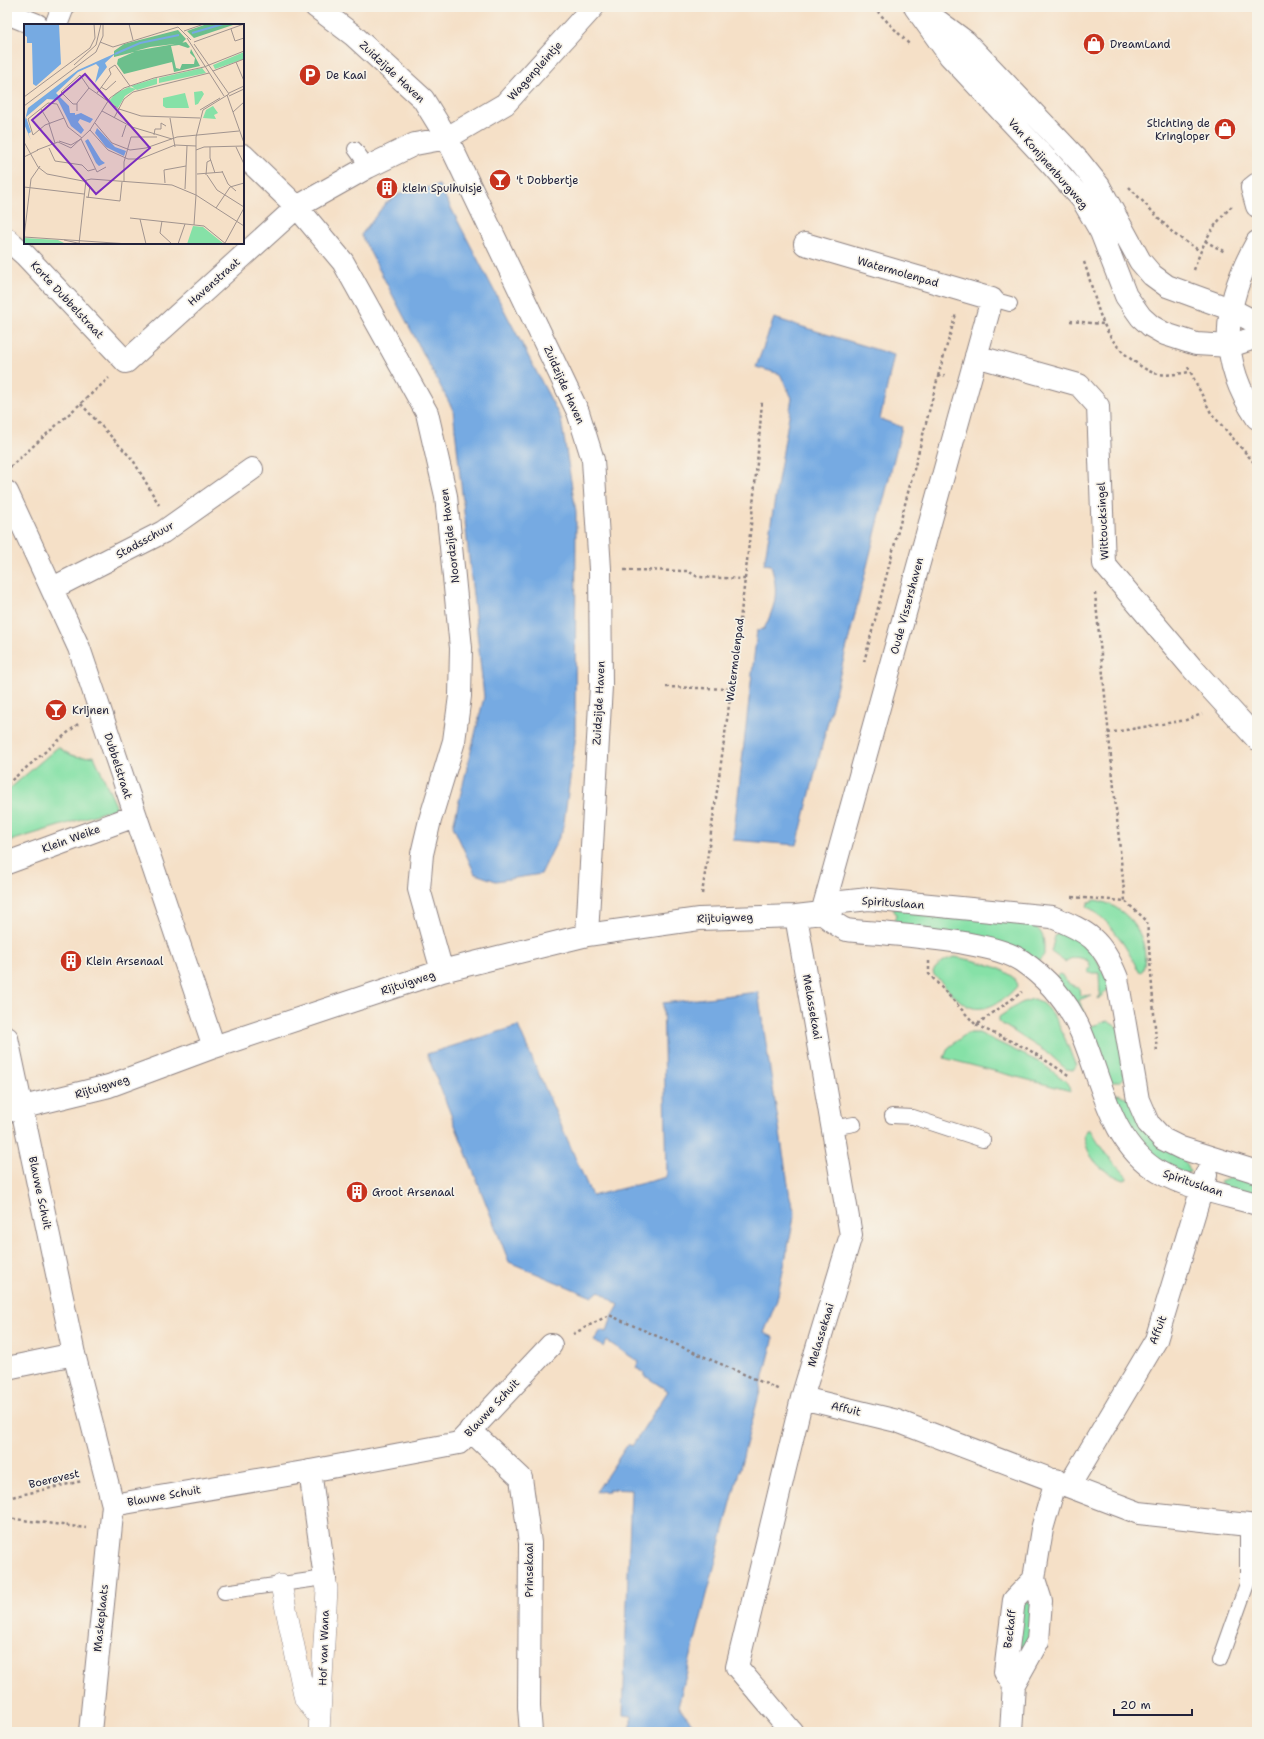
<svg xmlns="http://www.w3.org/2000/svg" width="1264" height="1739" viewBox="0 0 1264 1739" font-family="'Shantell Sans',sans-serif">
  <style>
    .green { fill: #86e1a7; stroke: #548271 }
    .water { fill: #76aae2; stroke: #4c668e }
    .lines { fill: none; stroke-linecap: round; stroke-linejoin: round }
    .service-casing { stroke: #8c8181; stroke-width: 16 }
    .pedestrian-casing { stroke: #8c8181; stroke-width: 22 }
    .minor-casing { stroke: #8c8181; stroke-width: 24 }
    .secondary-casing { stroke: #8c8181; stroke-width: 24 }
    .primary-casing { stroke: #8c8181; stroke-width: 24 }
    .path { stroke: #8c8181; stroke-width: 2.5; stroke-dasharray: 3 3; stroke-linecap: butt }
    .service { stroke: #fff; stroke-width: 14 }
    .pedestrian { stroke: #fff; stroke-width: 21 }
    .minor { stroke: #fff; stroke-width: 22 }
    .secondary { stroke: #fff; stroke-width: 22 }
    .primary { stroke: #fff; stroke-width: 22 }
    .labels { text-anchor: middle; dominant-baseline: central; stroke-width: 3.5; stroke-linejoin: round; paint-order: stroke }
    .poi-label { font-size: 11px; fill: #22223b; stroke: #f7f3e8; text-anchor: start }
    .street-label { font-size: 11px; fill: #22223b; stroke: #f7f3e8 }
    .inset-river { fill: none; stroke: #76aae2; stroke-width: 2 }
    .inset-road { fill: none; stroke: #a1948f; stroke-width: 1 }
    .view { fill: #7b2cbf; fill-opacity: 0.15; stroke: #7b2cbf; stroke-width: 2 }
    .inset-edge { fill: none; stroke: #22223b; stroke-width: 2 }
  </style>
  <rect width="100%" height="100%" fill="#f7f3e8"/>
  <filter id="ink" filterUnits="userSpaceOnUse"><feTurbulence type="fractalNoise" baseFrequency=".025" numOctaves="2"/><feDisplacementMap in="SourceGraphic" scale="8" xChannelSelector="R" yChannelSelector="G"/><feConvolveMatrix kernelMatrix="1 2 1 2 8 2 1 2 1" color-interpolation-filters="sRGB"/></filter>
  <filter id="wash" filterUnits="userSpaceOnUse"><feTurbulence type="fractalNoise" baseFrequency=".012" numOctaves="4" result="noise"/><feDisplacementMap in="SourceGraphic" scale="16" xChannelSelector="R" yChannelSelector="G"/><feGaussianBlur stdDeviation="0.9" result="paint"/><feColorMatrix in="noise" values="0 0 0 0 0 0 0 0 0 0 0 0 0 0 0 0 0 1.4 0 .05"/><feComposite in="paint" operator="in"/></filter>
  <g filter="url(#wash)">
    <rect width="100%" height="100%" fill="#f5e0c7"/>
    <path class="green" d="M 58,747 C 72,757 76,758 94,756 L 117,808 L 7,842 L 7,791 Z
      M 1095,900 C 1127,905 1152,938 1143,970 L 1141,972 L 1138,970 C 1124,943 1113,924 1087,906 L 1089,902 Z
      M 893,908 L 1030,923 C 1045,932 1044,939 1044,955 L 1037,963 L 893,924 L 896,915 Z
      M 1059,932 L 1066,932 L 1090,947 L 1111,987 L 1098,999 L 1100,994 L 1099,973 L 1088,973 L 1088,969 L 1091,969 L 1088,961 C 1078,956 1073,956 1065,962 L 1051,952 L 1055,936 Z
      M 955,957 C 972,960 1012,967 1018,985 C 1008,998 984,1016 966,1005 C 954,998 944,984 934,975 L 933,971 C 940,963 945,959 955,957 Z
      M 1059,974 L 1062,975 C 1065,982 1071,986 1079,987 L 1080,996 L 1092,995 L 1079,1000 L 1089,1027 L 1107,1021 L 1119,1028 L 1125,1077 L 1120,1082 L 1108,1082 L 1054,979 Z
      M 1035,999 C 1058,1010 1066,1044 1076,1066 L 1073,1070 L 1066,1069 L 1049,1054 L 999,1022 L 999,1017 C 1010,1010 1022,1000 1035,999 Z
      M 967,1033 L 979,1033 L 1041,1063 L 1063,1079 L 1070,1086 L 1071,1091 L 944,1058 L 948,1048 Z
      M 1118,1094 L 1130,1099 L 1187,1164 L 1190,1172 L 1185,1174 L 1139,1148 L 1115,1095 Z
      M 1087,1130 L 1090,1130 L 1105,1153 L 1126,1175 L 1127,1179 L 1124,1180 C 1101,1171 1088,1160 1084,1136 Z
      M 1236,1176 L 1257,1179 L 1257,1198 L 1223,1187 L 1220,1182 Z
      M 1022,1601 L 1036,1602 L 1032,1647 L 1008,1668 Z"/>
    <path class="water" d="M 439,185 L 561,419 L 576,512 L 575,742 L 563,829 L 541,874 L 496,881 L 475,874 L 453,826 L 484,697 L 453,410 L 361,235 L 385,204 L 401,193 Z
      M 774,318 L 894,355 L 880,419 L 902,427 L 797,845 L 733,840 L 757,630 L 764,629 C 776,604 779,593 771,565 L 764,564 L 792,398 L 780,374 L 756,367 Z
      M 758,992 L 790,1197 L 795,1213 L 777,1300 L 764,1333 L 773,1337 L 773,1341 L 678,1706 L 700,1732 L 631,1732 L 631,1716 L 623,1715 L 631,1490 L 609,1489 L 609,1491 L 596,1492 L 628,1444 L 632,1446 L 668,1391 L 645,1376 L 645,1373 L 636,1368 L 639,1362 L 607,1341 L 604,1347 L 594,1341 L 601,1330 L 607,1332 L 611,1319 L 619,1305 L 599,1291 L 592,1297 L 509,1262 L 427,1054 L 518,1026 L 592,1196 L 667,1177 L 663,1003 Z"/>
  </g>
  <g filter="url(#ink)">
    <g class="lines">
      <g class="service-casing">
        <path id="service" d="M 355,149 L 368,167
          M 992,299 L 1010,304
          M 892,1116 L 913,1117 L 983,1140
          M 832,1128 L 854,1124
          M 224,1592 L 325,1578
          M 1220,1660 L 1247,1584 L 1247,1524"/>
      </g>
      <g class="pedestrian-casing">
        <path id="pedestrian" d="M 281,1585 L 305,1699 L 319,1717
          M 319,1732 L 327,1589 L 325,1578"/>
      </g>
      <g class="minor-casing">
        <path id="minor" d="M 316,7 L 353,35 L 423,99 L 447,138 L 578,412 L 593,460 L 600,569 L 601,686 L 587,935
          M 7,13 L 37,25
          M 56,25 L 63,7
          M 243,155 L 297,207 L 343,262 L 427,413 L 446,496 L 461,648 L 460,696 L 454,741 L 430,820 L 422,854 L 419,889 L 442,971
          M 1257,184 L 1252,188 L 1257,206
          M 7,239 L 25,255 L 126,362 L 297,207 L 368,167 L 415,144 L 447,138 L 505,104 L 593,7
          M 805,244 L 992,299 L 822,913
          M 976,356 L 1079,385 L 1098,406 L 1104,564 L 1193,669 L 1257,739
          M 7,492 L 79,648 L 214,1047
          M 53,588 L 163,532 L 252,469
          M 7,863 L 135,816
          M 822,913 C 829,918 839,928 847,930 C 858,932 870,932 881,933 C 916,937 994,942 1022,961 C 1048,979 1069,1004 1081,1032 C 1102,1081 1110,1143 1159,1172 C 1187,1188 1226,1195 1257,1204
          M 7,1038 L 74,1354 L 113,1505 L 310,1471 L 459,1443 L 551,1345
          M 7,1111 L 109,1086 L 214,1047 L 442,971 L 587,935 L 699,919 L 796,916 L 822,913 L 841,902 L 869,899 L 1052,917 C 1089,932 1102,940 1117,978 L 1138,1100 L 1148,1123 L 1163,1139 L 1181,1148 L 1257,1172
          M 7,1368 L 74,1354
          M 802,1398 L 897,1421 L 1139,1513 L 1257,1526
          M 470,1430 L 521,1478 L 530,1543 L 529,1707 L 531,1732
          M 310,1471 L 325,1578
          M 1069,1486 L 1156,1340 L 1206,1175
          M 1014,1684 L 1005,1672 L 1014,1600 L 1034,1579
          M 90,1732 L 113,1505
          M 792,1732 L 737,1667 L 802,1398 L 851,1235 L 796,916
          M 1011,1732 L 1014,1684 L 1038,1641 L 1041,1601 L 1034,1579 L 1042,1529 L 1056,1480"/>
      </g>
      <g class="secondary-casing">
        <path id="secondary" d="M 915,7 L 950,56 L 1051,164 L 1082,199 L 1101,232 L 1126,296 L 1141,317 L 1151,326 L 1165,334 L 1196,344 L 1230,346 L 1257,337
          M 927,13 L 966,42 L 1079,161 L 1099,186 L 1140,261 L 1152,275 L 1167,286 L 1230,309 L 1257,323"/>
      </g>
      <g class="primary-casing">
        <path id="primary" d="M 1257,242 C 1223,303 1216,358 1257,418"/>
      </g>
      <path class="path" d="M 873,7 L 909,44
        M 1129,187 L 1174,234 L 1200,251
        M 1205,241 L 1225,252
        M 1084,262 C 1098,301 1098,336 1135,362 C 1142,367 1150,373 1159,374 C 1169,376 1181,373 1190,372
        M 1194,270 C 1203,242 1212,226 1232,206
        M 1070,321 L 1103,324
        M 1188,367 L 1211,413 L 1257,466
        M 938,376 L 956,314
        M 81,404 L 133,460 L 159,505
        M 10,467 L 109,378
        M 624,570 L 688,571 L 698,577 L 745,579
        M 1095,593 L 1125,901
        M 864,662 L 938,377 L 945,375
        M 666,687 L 732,689
        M 1108,733 L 1186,720 L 1202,714
        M 7,784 L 78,724
        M 702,894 C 726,730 750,567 762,401
        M 1072,897 L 1125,901 L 1147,921 L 1157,1053
        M 929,961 L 929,974 L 976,1025 L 1022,992
        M 976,1025 L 1026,1048 L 1070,1076
        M 573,1334 L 609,1315 L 780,1390
        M 7,1498 L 82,1481
        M 7,1518 L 86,1528"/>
      <use href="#service" class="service"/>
      <use href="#pedestrian" class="pedestrian"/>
      <use href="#minor" class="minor"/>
      <use href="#secondary" class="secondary"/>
      <use href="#primary" class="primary"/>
    </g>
  </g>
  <defs>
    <g id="shop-disc" transform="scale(1.15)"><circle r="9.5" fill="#c8321e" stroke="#f7f3e8"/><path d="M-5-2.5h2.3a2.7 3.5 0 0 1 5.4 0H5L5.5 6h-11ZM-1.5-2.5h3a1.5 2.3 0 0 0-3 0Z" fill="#fff"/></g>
    <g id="parking-disc" transform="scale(1.15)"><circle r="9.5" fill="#c8321e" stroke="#f7f3e8"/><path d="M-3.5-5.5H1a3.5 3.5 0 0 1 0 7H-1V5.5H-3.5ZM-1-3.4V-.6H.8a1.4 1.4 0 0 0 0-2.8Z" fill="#fff"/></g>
    <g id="bar-disc" transform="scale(1.15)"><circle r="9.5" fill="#c8321e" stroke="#f7f3e8"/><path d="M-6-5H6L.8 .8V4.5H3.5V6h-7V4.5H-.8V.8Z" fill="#fff"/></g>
    <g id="building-disc" transform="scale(1.15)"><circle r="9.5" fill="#c8321e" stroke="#f7f3e8"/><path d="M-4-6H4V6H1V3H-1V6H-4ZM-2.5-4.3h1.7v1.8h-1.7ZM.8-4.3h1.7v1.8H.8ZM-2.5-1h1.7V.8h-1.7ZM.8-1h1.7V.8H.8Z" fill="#fff"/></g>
  </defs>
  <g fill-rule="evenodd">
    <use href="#shop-disc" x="1094" y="44"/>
    <use href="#parking-disc" x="310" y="75"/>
    <use href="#shop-disc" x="1225" y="129"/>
    <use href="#bar-disc" x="500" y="180"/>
    <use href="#building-disc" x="387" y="188"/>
    <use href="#bar-disc" x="56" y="710"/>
    <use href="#building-disc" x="71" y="961"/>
    <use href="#building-disc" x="357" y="1192"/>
  </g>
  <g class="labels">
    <g class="poi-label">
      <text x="1110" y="44">DreamLand</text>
      <text x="326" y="75">De Kaai</text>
      <text x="1210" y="123" text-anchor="end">Stichting de<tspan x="1210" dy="13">Kringloper</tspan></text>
      <text x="516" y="180">'t Dobbertje</text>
      <text x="402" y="188">klein Spuihuisje</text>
      <text x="72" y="710">Krijnen</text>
      <text x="86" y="961">Klein Arsenaal</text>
      <text x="372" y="1192">Groot Arsenaal</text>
    </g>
    <g class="street-label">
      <text transform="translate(535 71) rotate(-48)">Wagenpleintje</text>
      <text transform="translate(392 72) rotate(43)">Zuidzijde Haven</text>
      <text transform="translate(1048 164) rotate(49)">Van Konijnenburgweg</text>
      <text transform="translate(898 272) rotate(16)">Watermolenpad</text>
      <text transform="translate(214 282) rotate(-42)">Havenstraat</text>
      <text transform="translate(67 300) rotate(47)">Korte Dubbelstraat</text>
      <text transform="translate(564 385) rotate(66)">Zuidzijde Haven</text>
      <text transform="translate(1103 521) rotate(-93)">Wittoucksingel</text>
      <text transform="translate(450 536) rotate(-97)">Noordzijde Haven</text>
      <text transform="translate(145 540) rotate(-29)">Stadsschuur</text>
      <text transform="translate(907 606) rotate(-75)">Oude Vissershaven</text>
      <text transform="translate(735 660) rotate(-83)">Watermolenpad</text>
      <text transform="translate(599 703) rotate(-87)">Zuidzijde Haven</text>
      <text transform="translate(118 766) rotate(72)">Dubbelstraat</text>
      <text transform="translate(71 839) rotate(-20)">Klein Weike</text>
      <text transform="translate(893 903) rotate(4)">Spirituslaan</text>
      <text transform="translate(725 918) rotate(-2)">Rijtuigweg</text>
      <text transform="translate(408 983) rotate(-18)">Rijtuigweg</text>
      <text transform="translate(812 1007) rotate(80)">Melassekaai</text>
      <text transform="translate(102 1087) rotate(-17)">Rijtuigweg</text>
      <text transform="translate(1193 1183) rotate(19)">Spirituslaan</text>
      <text transform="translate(40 1193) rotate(78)">Blauwe Schuit</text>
      <text transform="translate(1158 1330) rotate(-69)">Affuit</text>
      <text transform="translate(821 1335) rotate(-73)">Melassekaai</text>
      <text transform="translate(492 1408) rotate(-47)">Blauwe Schuit</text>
      <text transform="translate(846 1409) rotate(13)">Affuit</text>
      <text transform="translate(54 1479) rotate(-13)">Boerevest</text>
      <text transform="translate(164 1496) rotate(-10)">Blauwe Schuit</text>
      <text transform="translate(529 1570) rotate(-90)">Prinsekaai</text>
      <text transform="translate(101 1618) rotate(-84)">Maskeplaats</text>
      <text transform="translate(1010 1629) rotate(-83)">Beckaff</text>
      <text transform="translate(324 1648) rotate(-88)">Hof van Wana</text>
    </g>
  </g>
  <g transform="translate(24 24)">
    <rect width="220" height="220" fill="#f5e0c7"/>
    <path d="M 220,28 L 220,35 L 191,45 L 189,41 ZM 178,44 L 182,49 L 135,59 L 135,54 ZM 133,54 L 133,60 L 113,66 L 107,62 ZM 105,63 L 112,65 L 101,72 L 94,84 L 85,77 L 92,69 ZM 178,67 L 180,70 L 174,80 L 171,81 L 170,68 ZM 161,69 L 165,84 L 142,84 L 139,82 L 139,74 ZM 189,82 L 194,89 L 190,91 L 192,95 L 179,94 L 182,86 ZM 169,202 L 179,203 L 200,220 L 163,220 ZM 0,214 L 34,216 L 42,220 L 0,220 Z" fill="#86e1a7"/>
    <path d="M 183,0 L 212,0 L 170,14 L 163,7 ZM 154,6 L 162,15 L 158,19 L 126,23 L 111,27 L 162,18 L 166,23 L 164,24 L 155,21 L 147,22 L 152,44 L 156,45 L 158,40 L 170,40 L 171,34 L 166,29 L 167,25 L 176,42 L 150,48 L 148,38 L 100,50 L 93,40 L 94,35 L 110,28 L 90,33 L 90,27 L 100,20 Z" fill="#6cbf8c"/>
    <path d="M 0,0 L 35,0 L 37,40 L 12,62 L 9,60 L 8,19 L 3,19 L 3,13 L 0,11 ZM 92,29 L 81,39 L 83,43 L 71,59 L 75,43 L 72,40 L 54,48 L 32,69 L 45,82 L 46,89 L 51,89 L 51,91 L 57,89 L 69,95 L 66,99 L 56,95 L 54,98 L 60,106 L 57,110 L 47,102 L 34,76 L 23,75 L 2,93 L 7,108 L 4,110 L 7,116 L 0,100 L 4,84 L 54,46 ZM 73,104 L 91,123 L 102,127 L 100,132 L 82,123 L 71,109 ZM 64,115 L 77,136 L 81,139 L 75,142 L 72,139 L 61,117 Z" fill="#76aae2"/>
    <path class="inset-river" d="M 168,9 L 199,0M 91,30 L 116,19 L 155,11"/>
    <path class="inset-road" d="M 105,0 L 109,16M 207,5 L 211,17 L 220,14M 160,7 L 180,0M 163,14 L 200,72M 76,18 L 89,23 L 154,3 L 167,16M 170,18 L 220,0M 170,20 L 205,70 L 179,86 L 172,113 L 172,171M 212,38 L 220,57M 50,41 L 72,21 L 77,0M 189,47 L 220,35M 77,63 L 82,66 L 92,57M 73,69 L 87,50 L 85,45 L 91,41 L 106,62M 205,69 L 220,62M 203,71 L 220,119M 205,72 L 220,65M 0,73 L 66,24 L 71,14 L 70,0M 53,80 L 49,80 L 37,68 L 56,51 L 65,64M 0,82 L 72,28 L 79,12 L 79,0M 17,85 L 26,100M 176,86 L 196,74M 53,87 L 53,79 L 65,64 L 95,85 L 117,92 L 176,94M 78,87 L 108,103 L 148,115M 209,88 L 220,78M 40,94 L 21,101 L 9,111 L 4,95 L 24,79 L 33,80 L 40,94 L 44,103 L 58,114M 90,94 L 100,75 L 109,68 L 185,49M 146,94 L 151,123M 71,99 L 88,119 L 106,126 L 122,124 L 153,113 L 215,107M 25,100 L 31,119M 66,106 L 84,126 L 104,135 L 116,135 L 151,121 L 172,122M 130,111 L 131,105 L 137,105 L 137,99 L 142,102M 98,113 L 102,101M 57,115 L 73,148 L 82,143M 35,117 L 47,121 L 57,115M 0,118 L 14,143 L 23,150 L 59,157 L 67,155 L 148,161 L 172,171 L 220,202M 186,123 L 186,134 L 191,149M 212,123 L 220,140M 25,124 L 31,137 L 58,141 L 64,147 L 71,145M 13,126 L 34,118 L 47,124 L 66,106 L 86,74 L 100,64 L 130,54 L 180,43 L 220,27M 172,126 L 180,123 L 220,122M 0,133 L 14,126M 198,147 L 204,160 L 212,167M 173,150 L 199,148M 182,151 L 183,138 L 187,136M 183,151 L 193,166 L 220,183M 100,158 L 100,138 L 107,113 L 133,113M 141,159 L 140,146 L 162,142M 63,161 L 66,162 L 64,174M 0,163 L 60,170M 206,163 L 220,159M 161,165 L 163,122M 62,173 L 96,177 L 98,158M 192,184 L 206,163M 106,194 L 180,202 L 202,220M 116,195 L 122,220M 138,197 L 136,209 L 148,220M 170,201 L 172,171M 0,213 L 105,220M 0,213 L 7,155 L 16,142M 40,216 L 58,220M 201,219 L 220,184M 55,220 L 62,156M 154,220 L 161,200"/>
    <path class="view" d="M 61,50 L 126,124 L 72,170 L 8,96 Z"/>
    <rect width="220" height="220" class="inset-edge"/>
  </g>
  <rect width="1264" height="1739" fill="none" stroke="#f7f3e8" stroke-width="24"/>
  <path d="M1114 1709v6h78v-6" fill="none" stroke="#22223b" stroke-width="2"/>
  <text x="1120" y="1709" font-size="12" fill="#22223b" stroke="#f7f3e8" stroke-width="3" paint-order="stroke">20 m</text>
</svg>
